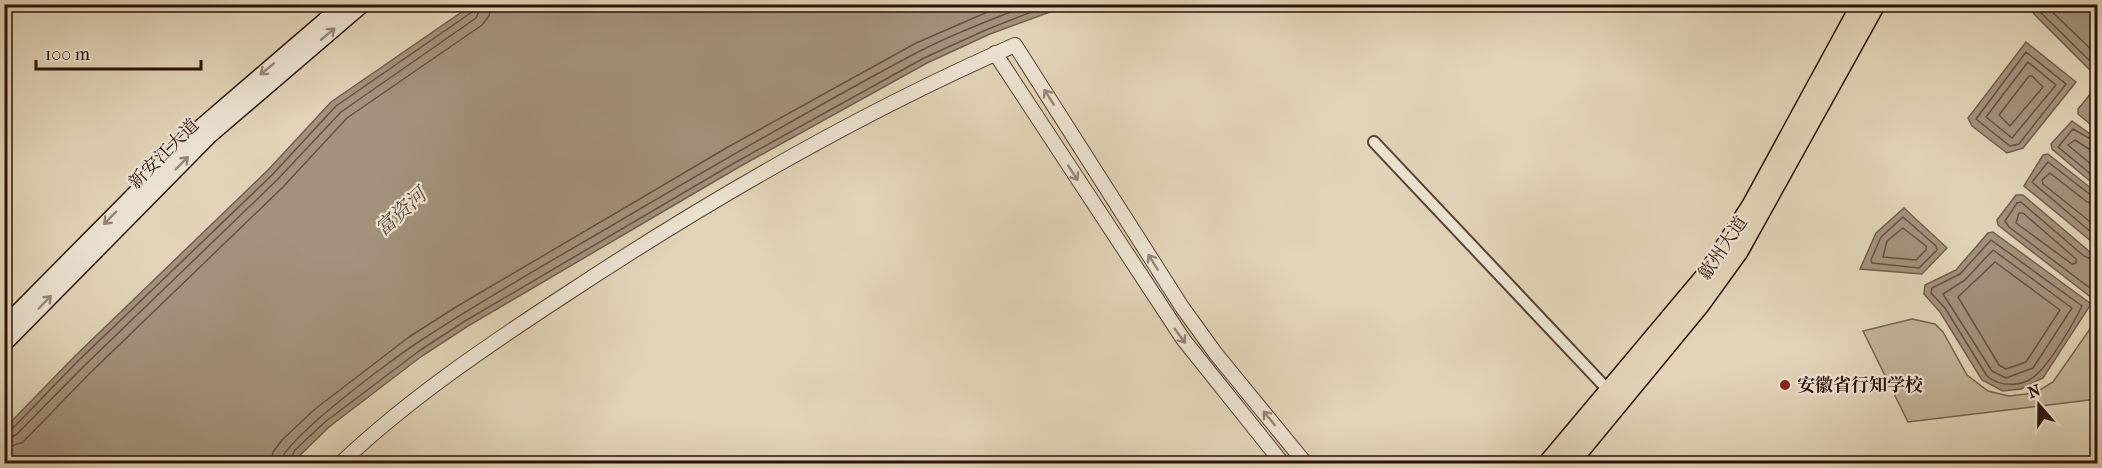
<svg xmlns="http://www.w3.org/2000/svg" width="2102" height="468" viewBox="0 0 2102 468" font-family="'IM FELL French Canon','Noto Serif SC',serif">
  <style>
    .green { fill: #c2b39a; stroke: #766351; stroke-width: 1.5 }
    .water { fill: #a3927c; stroke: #735f4e; stroke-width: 1.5 }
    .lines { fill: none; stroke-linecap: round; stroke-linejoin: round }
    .shore { stroke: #675242; stroke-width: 1.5 }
    .minor-casing { stroke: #584334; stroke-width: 14 }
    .tertiary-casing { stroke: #584334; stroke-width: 16 }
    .secondary-casing { stroke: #2b1308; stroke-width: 18 }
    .trunk-casing { stroke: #2b1308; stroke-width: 21 }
    .minor { stroke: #ece3d1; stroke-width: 10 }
    .tertiary { stroke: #ece3d1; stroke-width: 14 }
    .secondary { stroke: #ece3d1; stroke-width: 15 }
    .trunk { stroke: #e1d4b8; stroke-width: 18 }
    .oneway { stroke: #958577 }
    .poi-dot { fill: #8f2418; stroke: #ece3d1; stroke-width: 2 }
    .labels { text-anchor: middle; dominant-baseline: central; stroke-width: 4.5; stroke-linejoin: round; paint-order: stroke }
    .street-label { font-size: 18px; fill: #2b1308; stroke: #ece3d1 }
    .poi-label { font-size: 18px; font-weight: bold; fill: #2b1308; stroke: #ece3d1; text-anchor: start }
    .water-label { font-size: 20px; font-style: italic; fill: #5b4636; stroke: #ece3d1 }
  </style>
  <rect width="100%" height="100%" fill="#e1d4b8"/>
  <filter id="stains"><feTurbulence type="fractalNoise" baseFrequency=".00333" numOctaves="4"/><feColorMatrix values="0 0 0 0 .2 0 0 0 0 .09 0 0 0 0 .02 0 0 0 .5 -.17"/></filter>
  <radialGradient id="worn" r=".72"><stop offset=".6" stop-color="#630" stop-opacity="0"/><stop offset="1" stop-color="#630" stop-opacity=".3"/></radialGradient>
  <path class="green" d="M 1912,319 L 1935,324 L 1943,332 L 1967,375 L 1988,391 L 2009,396 L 2035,393 L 2053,382 L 2097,319 L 2097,399 L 1908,422 L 1863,331 Z"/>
  <path class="water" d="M 472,5 L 1069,5 L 990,34 L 927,63 L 739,167 L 468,326 L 422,356 L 329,427 L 292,463 L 5,463 L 5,428 L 73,358 L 268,170 L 331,102 Z
    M 2029,5 L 2097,5 L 2097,67 L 2093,73 L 2034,14 Z
    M 2026,42 L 2076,82 L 2023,148 L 2007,153 L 1972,126 L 1968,118 Z
    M 2091,93 L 2097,93 L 2097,130 L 2078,114 L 2078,109 Z
    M 2072,121 L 2097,139 L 2097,187 L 2052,149 L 2051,144 Z
    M 2048,154 L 2097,193 L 2097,246 L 2024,186 L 2043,155 Z
    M 2016,195 L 2023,195 L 2097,258 L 2097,302 L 1998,225 L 1997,220 Z
    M 1904,208 L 1947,248 L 1922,274 L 1860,269 L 1876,233 Z
    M 1993,232 L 2091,304 L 2043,378 L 2021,389 L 2003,391 L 1982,380 L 1940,312 L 1924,294 L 1925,285 L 1956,270 L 1988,233 Z"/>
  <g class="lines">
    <path class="shore" d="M 2036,4 L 2039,11 L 2092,63 L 2098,64
      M 2044,4 L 2098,56
      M 2026,52 L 2066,84 L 2019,144 L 2010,146 L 1976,119 Z
      M 2028,62 L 2056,85 L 2012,138 L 1986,117 Z
      M 2029,76 L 2032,76 L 2043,87 L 2010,126 L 1999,115 Z
      M 2098,143 L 2073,129 L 2058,147 L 2098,180
      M 2098,151 L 2089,149 L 2075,140 L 2068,145 L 2098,170
      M 2098,197 L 2092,196 L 2048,162 L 2032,182 L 2098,238
      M 2098,204 L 2087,202 L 2050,173 L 2042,180 L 2043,184 L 2098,228
      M 2019,213 L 2023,213 L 2076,259 L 2076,263 L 2072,264 L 2016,223 Z
      M 1903,217 L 1936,246 L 1937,250 L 1919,268 L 1872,263 L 1871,260 L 1881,237 Z
      M 1903,228 L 1926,246 L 1926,250 L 1916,260 L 1883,257 L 1887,241 Z
      M 1991,240 L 2082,306 C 2074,323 2051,361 2038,373 C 2025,387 2001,388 1987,376 L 1945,308 L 1931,293 L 1932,288 L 1960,274 Z
      M 1993,250 L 2072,308 L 2033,368 L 2006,378 L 1992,371 L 1943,294 L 1965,280 Z
      M 1995,262 L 2060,310 L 2026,362 L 2006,369 L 1999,365 L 1958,297 Z
      M 2098,262 L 2084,256 L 2021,202 L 2017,203 L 2005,221 L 2009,227 L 2098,294
      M 4,432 L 11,430 L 77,362 L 272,175 L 336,106 L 472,12 L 474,4
      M 4,440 L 16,435 L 83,367 L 277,180 L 341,112 L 476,18 L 482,4
      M 4,449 L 23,442 L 89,374 L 283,187 L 347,118 L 482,25 L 489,16 L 491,4
      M 271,464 L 273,452 L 282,440 L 315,409 L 409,337 L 456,307 L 728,147 L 916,43 L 1006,4
      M 280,464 C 281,441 394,358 417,343 C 480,301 546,264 611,226 C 713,166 814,107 918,52 C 954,33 993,19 1031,4
      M 288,464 L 295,450 L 325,422 L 419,351 L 465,321 L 736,162 L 924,58 L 988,29 L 1052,4"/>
    <g class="minor-casing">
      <path id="minor" d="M 1374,142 L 1609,391"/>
    </g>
    <g class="tertiary-casing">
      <path id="tertiary" d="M 995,53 L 1183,339 L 1283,464
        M 340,464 C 407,400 487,346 565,295 C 709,200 857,114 1015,45 L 1182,307 L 1216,354 L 1306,464"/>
    </g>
    <g class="secondary-casing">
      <path id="secondary" d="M 4,326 L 201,127 L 344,4
        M 4,344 L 210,135 L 363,4"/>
    </g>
    <g class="trunk-casing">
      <path id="trunk" d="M 1547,464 L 1709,271 L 1751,206 L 1861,4
        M 1569,464 L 1700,305 L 1739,251 L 1876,4"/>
    </g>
    <use href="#minor" class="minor"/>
    <use href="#tertiary" class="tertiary"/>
    <use href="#secondary" class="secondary"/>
    <use href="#trunk" class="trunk"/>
  </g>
  <defs><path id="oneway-shaft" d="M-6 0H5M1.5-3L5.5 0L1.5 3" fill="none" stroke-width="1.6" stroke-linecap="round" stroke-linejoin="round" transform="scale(1.5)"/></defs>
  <g class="oneway">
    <use href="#oneway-shaft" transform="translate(328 34) rotate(-40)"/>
    <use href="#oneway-shaft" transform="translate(267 69) rotate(141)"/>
    <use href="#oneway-shaft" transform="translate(1049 97) rotate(-122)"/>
    <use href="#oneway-shaft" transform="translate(182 163) rotate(-45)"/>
    <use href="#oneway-shaft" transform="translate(1073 173) rotate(57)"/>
    <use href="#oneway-shaft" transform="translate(110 218) rotate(134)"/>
    <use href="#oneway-shaft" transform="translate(1153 262) rotate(-122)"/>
    <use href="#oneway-shaft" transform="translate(45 302) rotate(-46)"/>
    <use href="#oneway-shaft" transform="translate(1180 336) rotate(54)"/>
    <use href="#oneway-shaft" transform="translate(1269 418) rotate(-129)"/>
  </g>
  <circle class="poi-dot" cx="1785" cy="385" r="6"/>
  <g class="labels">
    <g class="street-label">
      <text transform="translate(164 154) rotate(-45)">新安江大道</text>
      <text transform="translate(1723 248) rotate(-56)">歙州大道</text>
    </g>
    <g class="poi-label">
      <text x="1797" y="385">安徽省行知学校</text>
    </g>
    <g class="water-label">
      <text transform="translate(401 212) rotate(-42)">富资河</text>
    </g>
  </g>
  <rect width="2102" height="468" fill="none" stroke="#e1d4b8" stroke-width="24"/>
  <rect x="6" y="6" width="2090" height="456" fill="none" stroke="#2b1308" stroke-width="3"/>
  <rect x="12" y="12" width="2078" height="444" fill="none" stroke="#2b1308" stroke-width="1.5"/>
  <g transform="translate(2039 405) rotate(340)" stroke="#ece3d1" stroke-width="4.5" paint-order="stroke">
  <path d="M0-4.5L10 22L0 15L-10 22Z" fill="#2b1308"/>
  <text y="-9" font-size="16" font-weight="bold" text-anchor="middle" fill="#2b1308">N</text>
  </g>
  <path d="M36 60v9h165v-9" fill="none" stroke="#2b1308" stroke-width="3"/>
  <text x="45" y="60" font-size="18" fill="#2b1308" stroke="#ece3d1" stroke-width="4.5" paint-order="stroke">100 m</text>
  <rect width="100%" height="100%" filter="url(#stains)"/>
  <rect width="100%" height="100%" fill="url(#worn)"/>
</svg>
